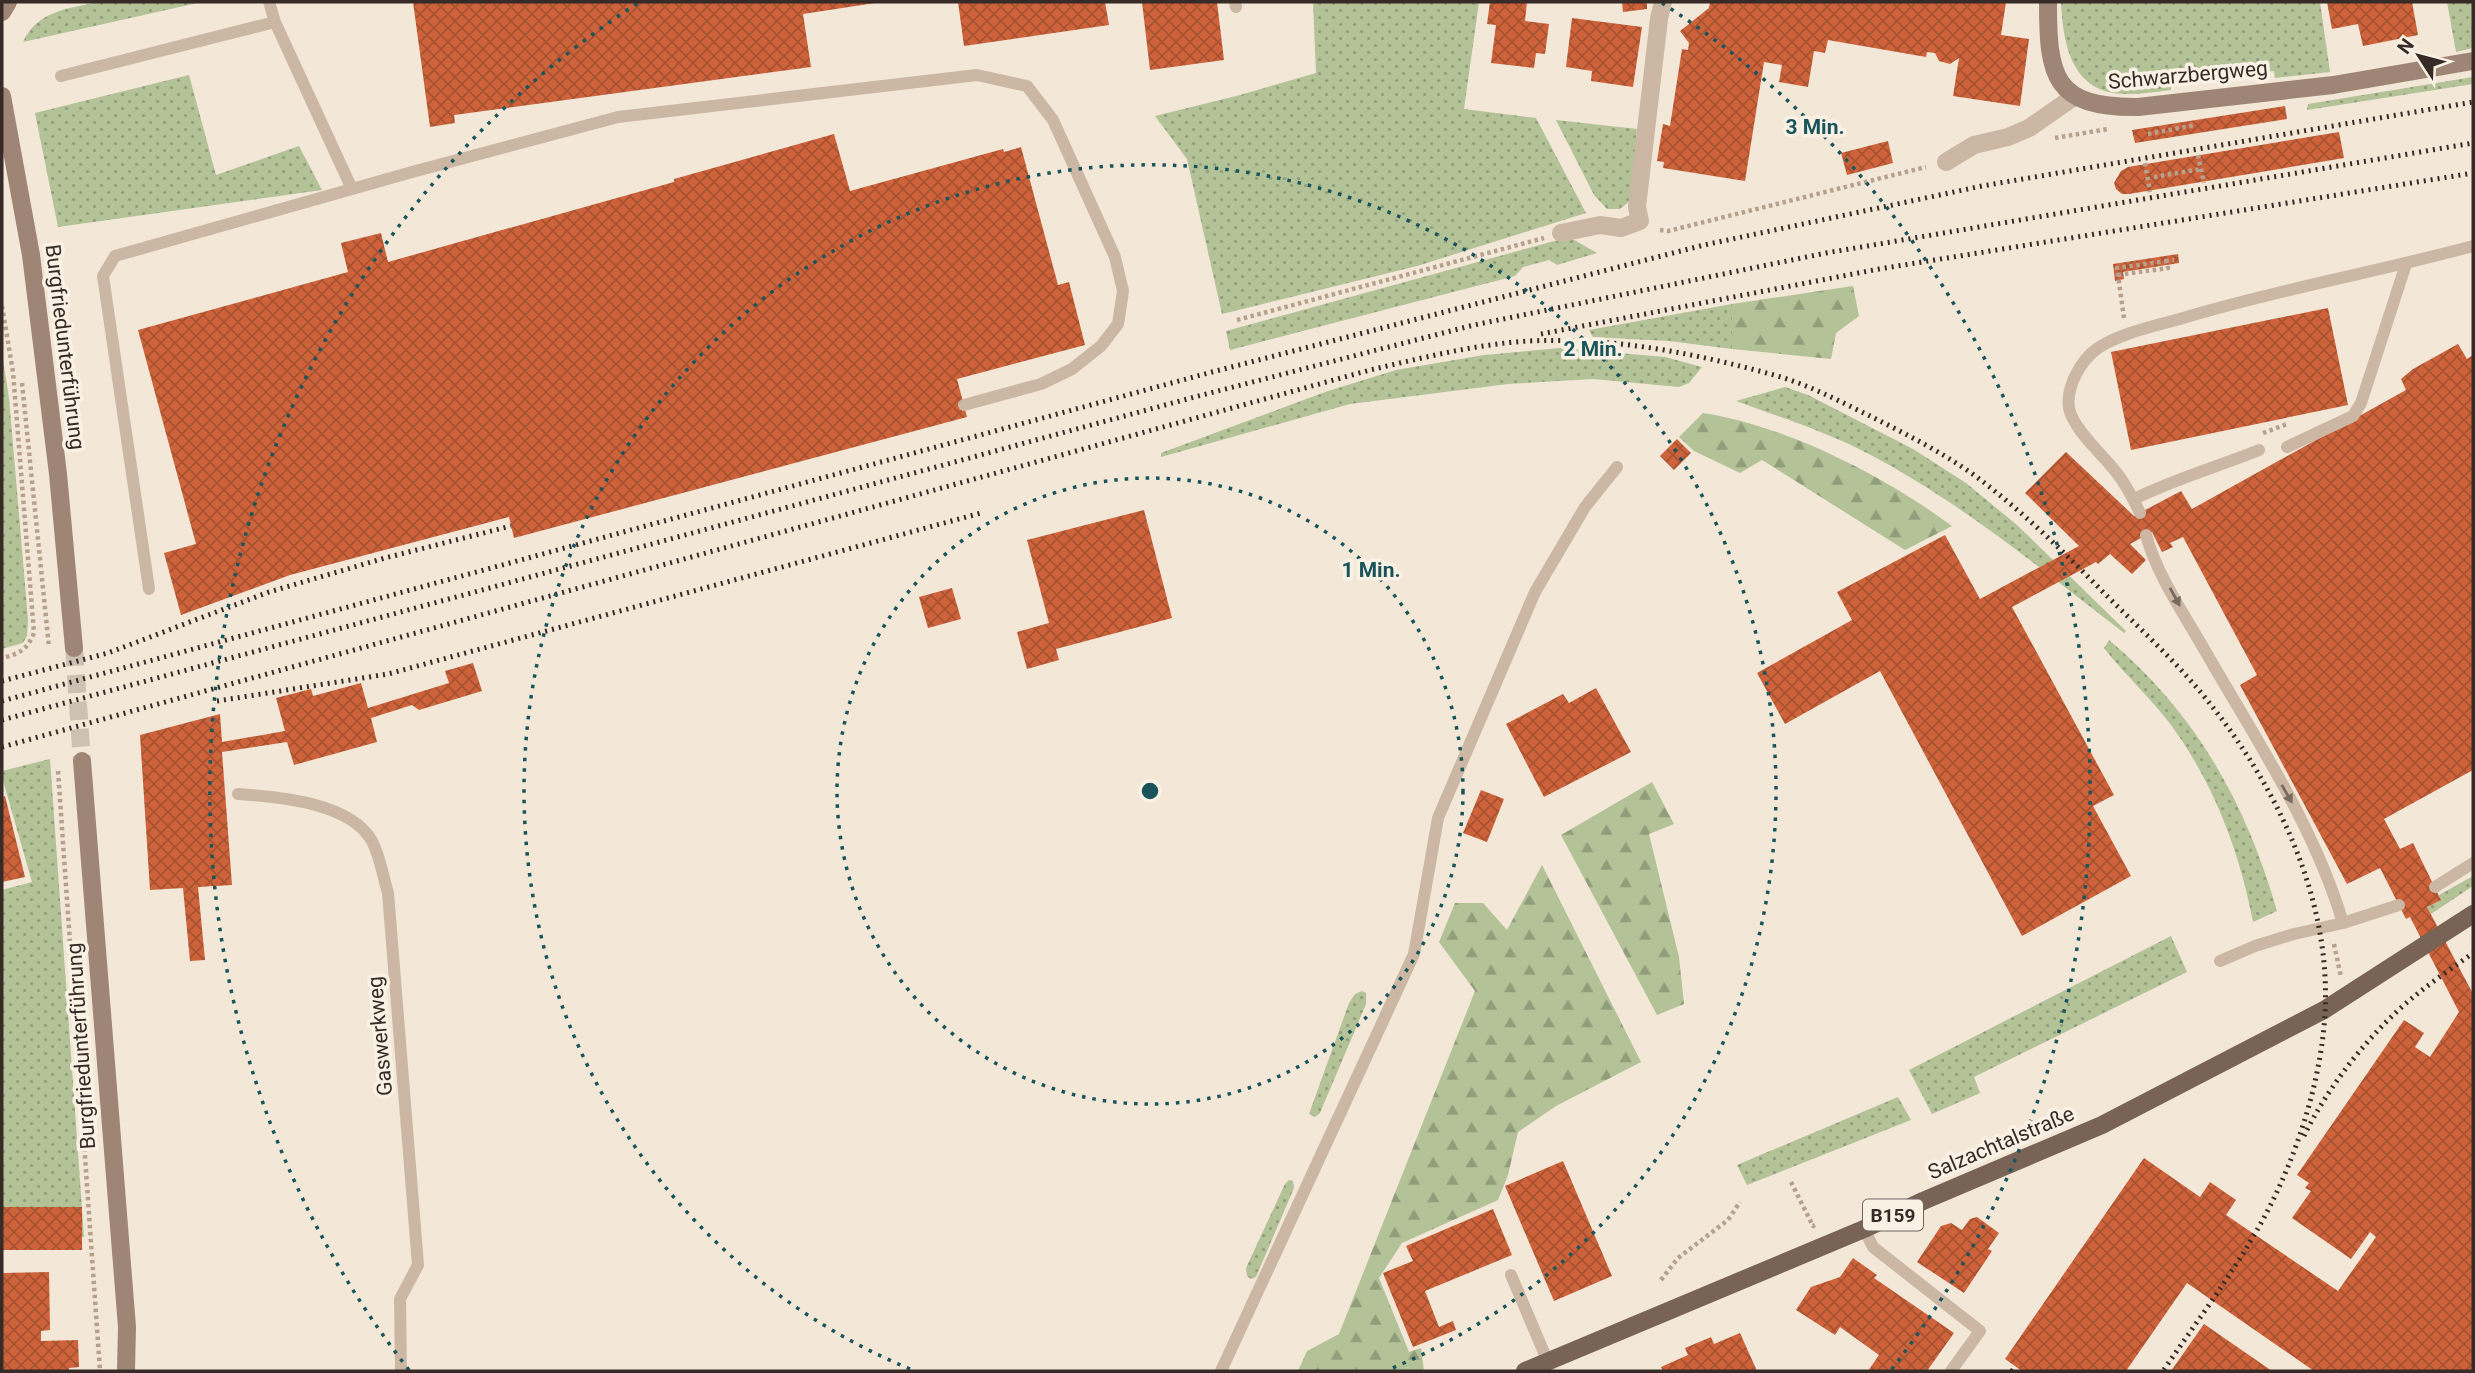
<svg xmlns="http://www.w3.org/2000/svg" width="2475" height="1373" viewBox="0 0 2475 1373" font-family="Roboto,sans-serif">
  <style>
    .grass { fill: url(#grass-dots) }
    .forest { fill: url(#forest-firs) }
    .building { fill: url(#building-cross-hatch) }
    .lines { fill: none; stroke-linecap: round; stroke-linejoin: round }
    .street-tunnel { stroke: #cdc1b4; stroke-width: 18; stroke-dasharray: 18 9; stroke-linecap: butt }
    .path { stroke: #b7a18e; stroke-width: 4.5; stroke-dasharray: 3.5 3.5; stroke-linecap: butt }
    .lane { stroke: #cbb7a4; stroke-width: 12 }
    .street { stroke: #cbb7a4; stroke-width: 18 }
    .secondary { stroke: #9f8575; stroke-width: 18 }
    .primary { stroke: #796356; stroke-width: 18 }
    .rail { stroke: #362b26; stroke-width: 5; stroke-dasharray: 2 5; stroke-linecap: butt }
    .oneway { fill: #796a5f }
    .ring { fill: none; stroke: #19545a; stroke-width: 3.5; stroke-dasharray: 3.5 7 }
    .labels { text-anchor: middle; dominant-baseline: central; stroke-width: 7; stroke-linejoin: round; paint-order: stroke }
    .shield { fill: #faf1e5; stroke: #71665f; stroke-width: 2 }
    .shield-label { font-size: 19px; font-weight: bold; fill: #362b26 }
    .street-label { font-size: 21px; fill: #362b26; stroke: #faf1e5 }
    .centre { fill: #19545a; stroke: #faf1e5; stroke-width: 3.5 }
    .ring-label { font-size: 21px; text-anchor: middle; font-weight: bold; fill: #19545a; stroke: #faf1e5; stroke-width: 7; stroke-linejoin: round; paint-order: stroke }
  </style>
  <defs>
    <pattern id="grass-dots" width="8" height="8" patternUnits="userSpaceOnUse" patternTransform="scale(1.75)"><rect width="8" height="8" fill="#b3c297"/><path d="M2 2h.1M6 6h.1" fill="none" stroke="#929e7b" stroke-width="1.8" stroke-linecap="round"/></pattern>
    <pattern id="forest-firs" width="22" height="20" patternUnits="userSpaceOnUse" patternTransform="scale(1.75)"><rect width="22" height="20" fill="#b3c297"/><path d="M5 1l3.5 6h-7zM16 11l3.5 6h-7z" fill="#929e7b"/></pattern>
    <pattern id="building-cross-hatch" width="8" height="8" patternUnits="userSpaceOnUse" patternTransform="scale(1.75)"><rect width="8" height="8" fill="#ce633b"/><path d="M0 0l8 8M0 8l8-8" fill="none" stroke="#a85231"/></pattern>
  </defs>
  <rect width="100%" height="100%" fill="#f3e7d8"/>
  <path class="grass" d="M 99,2 L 202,2 L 23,42 C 37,11 69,8 99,2 Z
    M 1313,2 L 1479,2 L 1464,109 L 1536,118 L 1586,213 L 1417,266 L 1222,314 L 1187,159 L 1155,116 L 1240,95 L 1316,73 Z
    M 2061,2 L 2320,2 L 2330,72 L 2275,78 L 2274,71 L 2171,81 L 2171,90 C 2156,92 2141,94 2126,94 C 2072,94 2063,45 2061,2 Z
    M 2447,2 L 2473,2 L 2473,48 L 2456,52 Z
    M 189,75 L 216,175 L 299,146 L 322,190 L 58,227 L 35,113 Z
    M 2473,77 L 2473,84 L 2307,110 L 2308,104 Z
    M 1556,120 L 1637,129 L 1631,200 L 1620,209 L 1607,209 L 1594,195 Z
    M 1569,237 L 1597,253 L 1557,265 L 1549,260 L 1523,267 L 1515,276 L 1230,350 L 1226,331 Z
    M 1732,304 L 1732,349 L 1669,341 L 1593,337 L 1589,330 Z
    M 1560,348 L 1665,357 L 1702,367 L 1689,383 L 1679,387 L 1593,379 L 1508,384 L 1350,404 L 1161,457 L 1161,453 L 1328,391 L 1396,370 L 1484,355 Z
    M 2,353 L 9,398 L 28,619 L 27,636 L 23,643 L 2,649 Z
    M 1785,387 L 1808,395 L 1913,449 L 1966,483 L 2017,525 L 2126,631 L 2124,633 C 2041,569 1958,500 1865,452 C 1824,431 1780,417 1736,401 Z
    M 2109,640 C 2196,713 2246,803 2277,911 L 2253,922 C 2240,852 2213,782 2171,725 C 2151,698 2125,675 2104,648 Z
    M 50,759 L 84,1237 L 2,1241 L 2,890 L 32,882 L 2,777 L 2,771 Z
    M 2473,876 L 2473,886 L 2431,914 L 2427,907 L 2441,900 L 2439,895 Z
    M 2171,936 L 2187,972 L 1974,1077 L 1980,1093 L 1932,1114 L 1909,1070 Z
    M 1362,991 L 1366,993 L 1366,1004 L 1320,1113 L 1315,1117 L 1309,1114 L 1349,1003 L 1355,994 Z
    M 1898,1097 L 1911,1120 L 1747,1185 L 1737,1165 Z
    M 1289,1180 L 1293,1181 L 1294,1188 L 1256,1277 L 1251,1279 L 1247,1276 L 1246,1268 L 1285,1184 Z"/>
  <path class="forest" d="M 1853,286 L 1859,316 L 1836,333 L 1831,359 L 1732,349 L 1732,304 Z
    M 1703,413 C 1787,426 1884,476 1952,526 L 1905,550 L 1762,460 L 1740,473 L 1694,451 L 1679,437 Z
    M 1652,782 L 1674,824 L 1649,834 L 1679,957 L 1684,1004 L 1657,1015 L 1561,835 Z
    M 1542,865 L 1641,1062 L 1556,1106 L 1518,1132 L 1508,1175 L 1498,1200 L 1402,1243 L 1379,1278 L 1409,1352 L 1421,1348 L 1424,1371 L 1298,1371 L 1307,1351 L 1339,1334 L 1475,991 L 1439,942 L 1455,903 L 1483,903 L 1507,930 Z"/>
  <path class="building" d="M 413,2 L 875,2 L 875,3 L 803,14 L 811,67 L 454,115 L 455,123 L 430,127 Z
    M 958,2 L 1105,2 L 1109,25 L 964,46 Z
    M 1142,2 L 1217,2 L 1224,60 L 1150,70 Z
    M 1490,2 L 1527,2 L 1525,21 L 1549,24 L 1545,54 L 1536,53 L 1534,68 L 1491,63 L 1496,25 L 1487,24 Z
    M 1622,2 L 1647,2 L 1647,9 L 1623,12 Z
    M 1710,2 L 2006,2 L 2001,35 L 2029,39 L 2020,106 L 1953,96 L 1959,58 L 1950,64 L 1939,61 L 1935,53 L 1927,52 L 1926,57 L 1828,40 L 1825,53 L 1814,51 L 1808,87 L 1779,82 L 1782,65 L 1764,62 L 1745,181 L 1663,168 L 1664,162 L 1657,161 L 1663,124 L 1670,126 L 1682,49 L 1688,50 L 1689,43 L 1680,31 L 1709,8 Z
    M 2327,2 L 2412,2 L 2418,35 L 2363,46 L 2358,24 L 2332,29 Z
    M 1572,18 L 1642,27 L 1633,87 L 1591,81 L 1592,71 L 1566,67 Z
    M 2285,106 L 2287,119 L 2135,143 L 2132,130 Z
    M 2339,132 L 2344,158 L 2129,194 L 2122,194 L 2116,189 L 2114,183 L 2121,171 L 2128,167 Z
    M 834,134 L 850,191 L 1003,149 L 1004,152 L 1021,147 L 1058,285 L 1069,282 L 1085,345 L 957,379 L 967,417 L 514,538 L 509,517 L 290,575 L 181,615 L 164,553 L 196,544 L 138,330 L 348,272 L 341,243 L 381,233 L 388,262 L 674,182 L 674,179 Z
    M 1888,141 L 1893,163 L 1847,175 L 1841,153 Z
    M 2178,254 L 2179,263 L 2123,272 L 2124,279 L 2115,281 L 2113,264 Z
    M 2328,308 L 2348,405 L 2131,450 L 2111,352 Z
    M 2458,344 L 2467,359 L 2473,355 L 2473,770 L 2384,819 L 2400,849 L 2413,843 L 2441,900 L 2427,907 L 2472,992 L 2473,990 L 2473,1371 L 2314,1371 L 2187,1283 L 2126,1371 L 2022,1371 L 2005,1359 L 2144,1158 L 2200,1197 L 2210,1182 L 2236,1200 L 2226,1215 L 2338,1291 L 2376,1237 L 2370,1232 L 2351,1259 L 2292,1218 L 2311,1191 L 2305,1188 L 2309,1183 L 2297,1175 L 2404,1020 L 2424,1033 L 2415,1047 L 2430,1057 L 2459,1012 L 2410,917 L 2406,919 L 2380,868 L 2347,884 L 2240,685 L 2257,675 L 2183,537 L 2170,543 L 2173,547 L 2162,552 L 2152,532 L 2130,544 L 2146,560 L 2132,574 L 2110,554 L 2098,564 L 2096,562 L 2012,607 L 2114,795 L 2093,806 L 2131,876 L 2022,936 L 1880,671 L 1785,724 L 1757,673 L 1852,620 L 1837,592 L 1945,535 L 1980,599 L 2079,546 L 2025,493 L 2066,452 L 2134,516 L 2181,491 L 2192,509 L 2406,390 L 2401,379 L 2413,369 Z
    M 1677,439 L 1691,453 L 1674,470 L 1660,456 Z
    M 1144,510 L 1172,618 L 1056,649 L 1059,660 L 1027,669 L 1017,632 L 1049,623 L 1027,540 Z
    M 952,588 L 961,619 L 928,628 L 919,597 Z
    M 473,663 L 482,691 L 419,710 L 412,705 L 371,718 L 377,742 L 294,765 L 287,742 L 222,752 L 232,885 L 198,887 L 205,960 L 190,961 L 183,888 L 150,890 L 140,735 L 220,714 L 222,742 L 285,731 L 276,698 L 311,689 L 313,696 L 361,683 L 368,708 L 449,683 L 445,671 Z
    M 1596,688 L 1631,752 L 1544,797 L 1506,724 L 1563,694 L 1569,703 Z
    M 1481,790 L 1504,799 L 1487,842 L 1463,833 Z
    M 5,796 L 25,877 L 2,882 L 2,797 Z
    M 1563,1161 L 1612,1276 L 1554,1301 L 1505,1186 Z
    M 2,1207 L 82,1207 L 82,1250 L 2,1250 Z
    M 1493,1209 L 1512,1255 L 1425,1291 L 1439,1327 L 1453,1321 L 1456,1330 L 1413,1347 L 1383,1273 L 1413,1261 L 1406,1246 Z
    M 1977,1217 L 1999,1233 L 1988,1249 L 1992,1251 L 1964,1293 L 1917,1262 L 1941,1226 L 1951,1223 L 1962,1230 L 1970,1219 Z
    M 1853,1258 L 1877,1275 L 1874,1278 L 1954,1333 L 1927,1371 L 1868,1371 L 1879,1355 L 1840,1327 L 1835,1335 L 1796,1310 L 1811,1287 L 1840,1277 Z
    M 49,1272 L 50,1330 L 41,1331 L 41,1341 L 78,1340 L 79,1367 L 69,1368 L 69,1371 L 2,1371 L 2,1273 Z
    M 2204,1324 L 2272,1371 L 2171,1371 Z
    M 1740,1333 L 1757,1371 L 1663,1371 L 1661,1367 L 1688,1355 L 1685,1348 L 1711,1337 L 1714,1344 Z"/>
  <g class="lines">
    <path class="street-tunnel" d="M 74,648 L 82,761"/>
    <path class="path" d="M 2148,134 L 2195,125
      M 2055,138 L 2108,129
      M 2198,155 L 2204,183
      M 2145,163 L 2150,192
      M 2154,177 L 2201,169
      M 1660,230 L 1668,231 L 1926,167
      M 2118,275 L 2168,268 L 2167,261 L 2174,260
      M 2,306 L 13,372 L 34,633 C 27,650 19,654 2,658
      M 2124,318 L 2117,268 L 2167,261
      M 1237,320 L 1544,238
      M 22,383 L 49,647
      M 2263,433 L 2287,424
      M 58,771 L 100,1371
      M 2334,944 L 2341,977
      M 1791,1182 L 1813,1226 L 1815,1225
      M 1661,1280 L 1678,1258 L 1728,1220 L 1740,1202"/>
    <path class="lane" d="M 269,2 L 275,22 L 352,189
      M 1235,2 L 1236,7
      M 61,76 L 275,22
      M 2287,447 L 2353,416 L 2361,403 L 2406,264
      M 2134,499 C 2174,479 2217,467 2259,450
      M 2140,513 C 2133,499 2126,484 2116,472 C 2103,455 2073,429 2069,408 C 2066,386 2081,360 2098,348 C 2123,332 2156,326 2183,318 C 2279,289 2377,272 2473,246
      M 2146,535 C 2156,573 2184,614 2204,649 C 2255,738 2314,825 2343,923
      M 149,589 L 103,276 L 115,256 L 412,172 L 618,117 L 977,75 L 1027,86 L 1053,120 L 1115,257 L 1123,291 L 1118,324 L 1101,346 L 1072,369 L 1041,384 L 964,405
      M 238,794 C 278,797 350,802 372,841 C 380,856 383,877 388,893 L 418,1265 L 400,1299 L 401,1371
      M 2435,887 L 2473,863
      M 2220,961 L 2255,946 L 2294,934 L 2343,923 L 2399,905
      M 1864,1229 L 1873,1247 L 1980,1331 L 1951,1371
      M 1511,1275 L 1548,1362
      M 1221,1371 L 1414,954 L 1438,818 L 1535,592 L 1585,507 L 1617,467"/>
    <path class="street" d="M 1946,162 L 1974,145 L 2008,137 L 2029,128 L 2075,96
      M 1561,233 L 1600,225 L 1621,228 L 1640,221 L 1637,207 L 1659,19 L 1663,2"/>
    <path class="secondary" d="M 2048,2 C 2048,76 2053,108 2138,107 L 2333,85 L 2473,61
      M 2,12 L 8,2
      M 2,96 L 31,255 L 58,474 L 74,648
      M 82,761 L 127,1327 L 126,1371"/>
    <path class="primary" d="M 1525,1371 L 1864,1229 L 1923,1201 L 2102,1125 L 2324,1010 L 2473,914"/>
    <path class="rail" d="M 1541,334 L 1879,269 L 2473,173
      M 2,681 L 108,653 L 269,592 L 385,558 L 511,526
      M 2,701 L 1212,372 L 1704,245 L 1982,186 L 2473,102
      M 217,701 L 388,674 L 981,513
      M 2,720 L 1202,395 L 1474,325 L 1826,253 L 2473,143
      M 2,747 L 1370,370 C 1422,358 1476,344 1529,341 C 1613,337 1694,353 1774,375 C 1807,384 1837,400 1868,415 C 1908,435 1950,456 1986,484 C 2028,517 2067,555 2105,594 C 2141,630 2180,665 2211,705 C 2284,797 2338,916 2323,1036 C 2315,1103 2288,1179 2253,1237 C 2226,1283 2193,1327 2163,1371
      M 2304,1136 C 2328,1086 2373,1029 2416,995 C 2434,980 2454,967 2473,953
      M 2012,1371 L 2014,1368"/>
  </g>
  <defs><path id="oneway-solid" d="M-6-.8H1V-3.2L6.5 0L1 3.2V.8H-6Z" transform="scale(1.75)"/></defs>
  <g class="oneway">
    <use href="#oneway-solid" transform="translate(2175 597) rotate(61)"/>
    <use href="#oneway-solid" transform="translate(2287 794) rotate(60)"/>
  </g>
  <g class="ring">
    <circle cx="1150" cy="791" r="313"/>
    <path d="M910 1369A626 626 0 1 1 1390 1369"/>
    <path d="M409 1370A940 940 0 0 1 638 3M1662 3A940 940 0 0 1 1891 1370"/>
  </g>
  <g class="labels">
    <rect class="shield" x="1863" y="1199.5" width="60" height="31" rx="5"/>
    <g class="shield-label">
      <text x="1893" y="1215">B159</text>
    </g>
    <g class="street-label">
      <text transform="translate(2188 75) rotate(-5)">Schwarzbergweg</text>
      <text transform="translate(65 347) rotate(83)">Burgfriedunterführung</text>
      <text transform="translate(380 1036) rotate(-95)">Gaswerkweg</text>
      <text transform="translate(81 1046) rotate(-94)">Burgfriedunterführung</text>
      <text transform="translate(2001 1143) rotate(-23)">Salzachtalstraße</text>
    </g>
  </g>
  <circle cx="1150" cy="791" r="10" class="centre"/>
  <g class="ring-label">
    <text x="1815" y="134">3 Min.</text>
    <text x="1593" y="356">2 Min.</text>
    <text x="1371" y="577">1 Min.</text>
  </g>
  <rect width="2475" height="1373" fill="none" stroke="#362b26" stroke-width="7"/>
  <g transform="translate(2419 56) rotate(306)" stroke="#faf1e5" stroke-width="5" paint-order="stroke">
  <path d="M0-5L12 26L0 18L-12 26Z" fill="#362b26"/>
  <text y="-10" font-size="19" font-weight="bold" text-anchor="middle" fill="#362b26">N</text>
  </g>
</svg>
